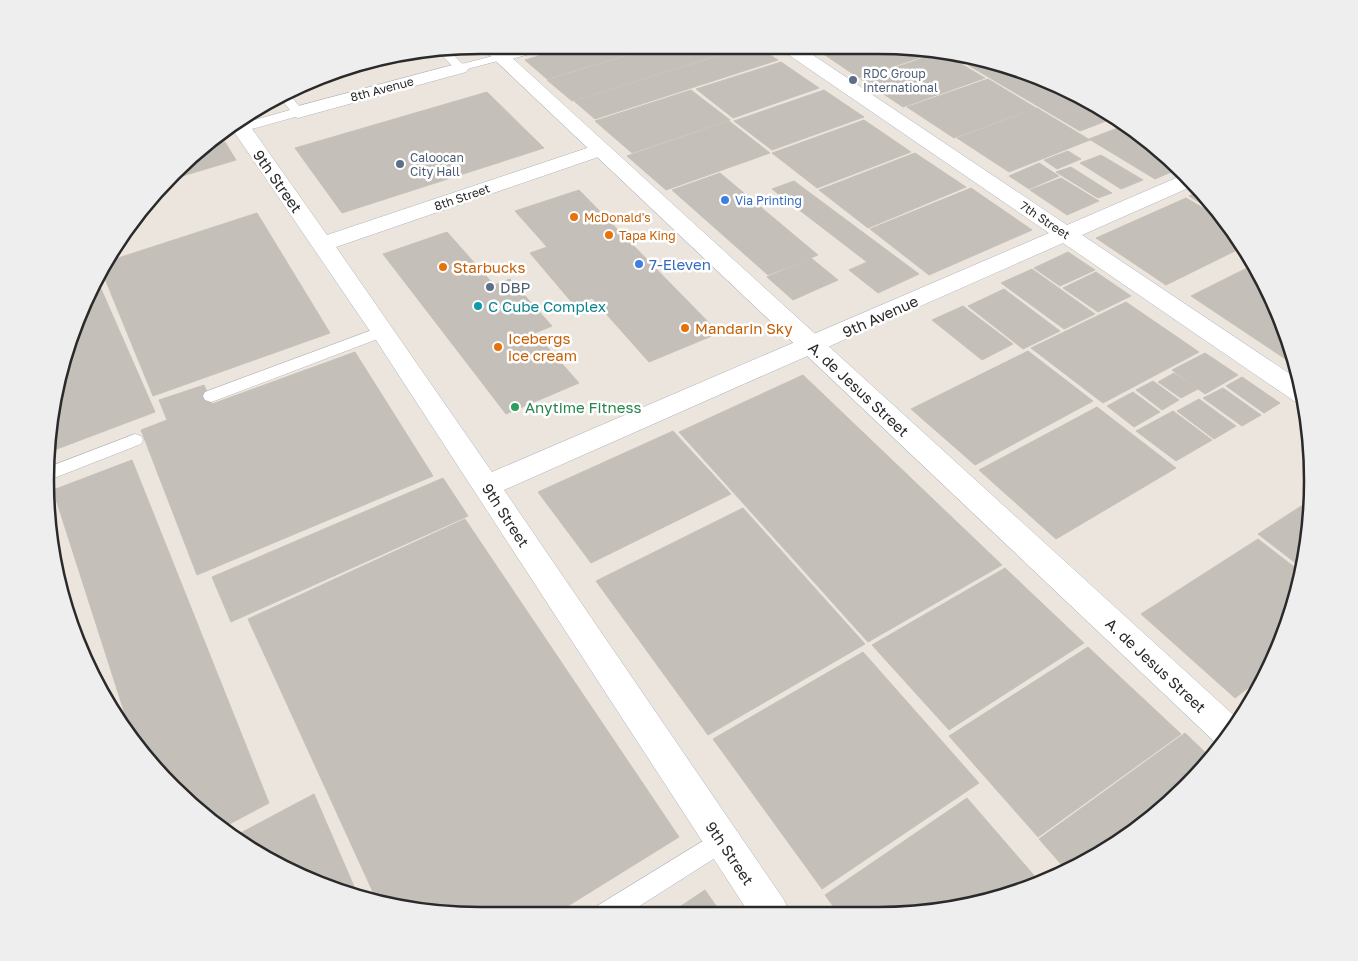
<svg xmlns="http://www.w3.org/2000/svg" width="1358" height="961" viewBox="0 0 1358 961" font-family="'Golos Text',sans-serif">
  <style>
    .building { fill: #c4bfb9; stroke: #c7c1b7 }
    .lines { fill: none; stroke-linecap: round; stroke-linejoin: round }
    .lane-casing { stroke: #b1b4bd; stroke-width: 1 }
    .street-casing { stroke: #b1b4bd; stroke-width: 1 }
    .secondary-casing { stroke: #b1b4bd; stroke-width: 1 }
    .lane { fill: #fff; fill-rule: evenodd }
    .street { fill: #fff; fill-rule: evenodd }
    .secondary { fill: #fff; fill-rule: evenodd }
    .service-dot { fill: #5c6f8a; stroke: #fff; stroke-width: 2 }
    .shop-dot { fill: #3f7fe0; stroke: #fff; stroke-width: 2 }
    .food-dot { fill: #e8710a; stroke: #fff; stroke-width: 2 }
    .culture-dot { fill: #0f9aa8; stroke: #fff; stroke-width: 2 }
    .leisure-dot { fill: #2e9e5b; stroke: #fff; stroke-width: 2 }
    .labels { text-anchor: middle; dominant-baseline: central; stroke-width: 5; stroke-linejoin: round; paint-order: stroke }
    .far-service-label { font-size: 12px; fill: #4e5e75; stroke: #fff; text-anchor: start }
    .far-street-label { font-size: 12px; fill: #2a2a2a; stroke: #fff }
    .far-shop-label { font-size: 12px; fill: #366cbe; stroke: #fff; text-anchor: start }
    .far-food-label { font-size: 12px; fill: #c56008; stroke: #fff; text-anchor: start }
    .street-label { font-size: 15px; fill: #2a2a2a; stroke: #fff }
    .shop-label { font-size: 15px; fill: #366cbe; stroke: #fff; text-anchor: start }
    .food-label { font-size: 15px; fill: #c56008; stroke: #fff; text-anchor: start }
    .service-label { font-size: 15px; fill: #4e5e75; stroke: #fff; text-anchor: start }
    .culture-label { font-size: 15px; fill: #0d838f; stroke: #fff; text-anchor: start }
    .leisure-label { font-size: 15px; fill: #27864d; stroke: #fff; text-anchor: start }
    .rim { fill: none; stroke: #2a2a2a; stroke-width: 2.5 }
  </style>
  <rect width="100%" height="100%" fill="#ebe5de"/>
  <path class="building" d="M 576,45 L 660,45 L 547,79 L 525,60 Z
    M 663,45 L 751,45 L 572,101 L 547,80 Z
    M 754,45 L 778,60 L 595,119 L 574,101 Z
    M 838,45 L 878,45 L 939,51 L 859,78 L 819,51 Z
    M 941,52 L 985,78 L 903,107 L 861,79 Z
    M 981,60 L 1095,103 L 1114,118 L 1080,131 L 968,65 Z
    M 781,62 L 819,88 L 733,118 L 696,89 Z
    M 988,79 L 1036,108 L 954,138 L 907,107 Z
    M 691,90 L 730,120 L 632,153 L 595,121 Z
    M 824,90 L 864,117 L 772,150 L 734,121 Z
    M 487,92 L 544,148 L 342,213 L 295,148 Z
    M 1037,108 L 1090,140 L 1009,172 L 957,138 Z
    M 864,120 L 911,152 L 817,188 L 772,153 Z
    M 729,121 L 770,153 L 666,190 L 627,156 Z
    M 1123,126 L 1176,170 L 1155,179 L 1089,139 Z
    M 225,142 L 236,160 L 169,180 L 206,147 Z
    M 1068,151 L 1081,159 L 1057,169 L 1044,160 Z
    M 915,153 L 966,187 L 868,228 L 819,190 Z
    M 1101,155 L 1143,180 L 1121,189 L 1080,163 Z
    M 1039,163 L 1059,176 L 1029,189 L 1009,176 Z
    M 1071,167 L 1112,193 L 1098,198 L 1056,172 Z
    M 720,173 L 818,255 L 768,275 L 672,190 Z
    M 1061,178 L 1099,201 L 1067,215 L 1030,190 Z
    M 794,181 L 919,274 L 878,293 L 849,270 L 867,262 L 772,189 Z
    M 971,188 L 1032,230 L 929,275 L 870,229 Z
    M 579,190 L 719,333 L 649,362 L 592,298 L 574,305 L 530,253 L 547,247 L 515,211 Z
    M 1201,190 L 1205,193 L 1220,215 L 1189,196 Z
    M 1186,198 L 1224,220 L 1243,247 L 1166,285 L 1096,238 Z
    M 257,213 L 330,333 L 153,396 L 103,274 L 112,260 Z
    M 447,232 L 494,285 L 510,279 L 552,326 L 535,333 L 579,383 L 506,414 L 383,254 Z
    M 1068,252 L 1095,270 L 1060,286 L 1034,268 Z
    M 811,258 L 838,280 L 793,300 L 767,277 Z
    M 1255,264 L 1290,340 L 1296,366 L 1191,296 Z
    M 1032,269 L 1095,314 L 1064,329 L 1001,283 Z
    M 1096,272 L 1131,296 L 1098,312 L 1063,288 Z
    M 98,282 L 155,412 L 49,452 L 49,423 L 78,314 Z
    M 1004,289 L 1060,331 L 1023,349 L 968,306 Z
    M 1126,302 L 1199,352 L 1103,403 L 1031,348 Z
    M 963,306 L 1013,344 L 982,360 L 932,320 Z
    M 1028,351 L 1093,401 L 975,465 L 911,409 Z
    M 355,352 L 433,476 L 197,575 L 141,430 L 167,420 L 159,400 L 204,385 L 212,404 Z
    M 1205,353 L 1238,375 L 1205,394 L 1172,370 Z
    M 1174,373 L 1198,389 L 1181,398 L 1158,382 Z
    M 803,375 L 1002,565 L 868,642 L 679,432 Z
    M 1242,377 L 1280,403 L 1264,413 L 1226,386 Z
    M 1153,381 L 1179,400 L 1162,410 L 1136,390 Z
    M 1223,388 L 1261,415 L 1242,426 L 1203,398 Z
    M 1133,392 L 1160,412 L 1134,427 L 1107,406 Z
    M 1199,399 L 1236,426 L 1214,439 L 1177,411 Z
    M 1097,407 L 1176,468 L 1056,539 L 979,470 Z
    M 1173,411 L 1212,440 L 1176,461 L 1136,431 Z
    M 673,431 L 731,494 L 591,563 L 538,492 Z
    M 132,460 L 269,803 L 220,829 L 153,768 L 132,736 L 53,490 Z
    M 443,478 L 468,516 L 231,622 L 212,577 Z
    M 1312,499 L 1312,509 L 1302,568 L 1258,534 Z
    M 743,508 L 865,644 L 708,735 L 596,581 Z
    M 465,519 L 679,837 L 555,914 L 452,915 L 378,903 L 248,619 Z
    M 1258,539 L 1302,573 L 1298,593 L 1268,673 L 1235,698 L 1141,614 Z
    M 1005,568 L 1084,643 L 949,730 L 872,645 Z
    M 1088,647 L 1181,734 L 1038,837 L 949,736 Z
    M 863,652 L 979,783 L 822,889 L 713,739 Z
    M 1185,733 L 1211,758 L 1165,808 L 1068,872 L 1039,839 Z
    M 314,794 L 359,898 L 288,871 L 233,837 Z
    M 967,798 L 1038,880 L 935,912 L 838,913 L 825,895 Z
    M 705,890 L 721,913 L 669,914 Z"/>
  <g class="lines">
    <g class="lane-casing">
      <path id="lane" d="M 448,49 L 462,64 L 501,54 L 507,57 L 505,59 L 460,71 L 456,70 L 438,51 Z
        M 392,57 L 390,59 L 352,70 L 348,69 L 368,60 Z
        M 290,95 L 304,112 L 302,115 L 241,132 L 235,128 L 237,125 L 290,110 L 281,99 Z
        M 383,326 L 388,327 L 391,331 L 388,335 L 217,400 L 211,402 L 205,400 L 203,396 L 205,392 Z
        M 135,434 L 141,436 L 143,440 L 141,444 L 49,480 L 49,467 Z
        M 721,830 L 729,833 L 732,841 L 729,849 L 627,914 L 593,914 L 597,906 Z"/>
    </g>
    <g class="street-casing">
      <path id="street" d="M 522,45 L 550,45 L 547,49 L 501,62 L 495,61 L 492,57 L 495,53 Z
        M 777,45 L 798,45 L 1067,225 L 1183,175 L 1195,185 L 1082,235 L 1299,380 L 1305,403 L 1294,401 L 1063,243 L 504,490 L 784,900 L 790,913 L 749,913 L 374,337 L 230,126 L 243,116 L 327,235 L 593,146 L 600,144 L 607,146 L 610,150 L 607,154 L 336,247 L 492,472 L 1049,233 L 780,49 Z
        M 460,63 L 466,64 L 469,68 L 466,72 L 298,118 L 291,116 L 288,112 L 291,108 Z"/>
    </g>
    <g class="secondary-casing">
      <path id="secondary" d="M 479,45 L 498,45 L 1239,720 L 1222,746 L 1218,745 Z"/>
    </g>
    <use href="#lane" class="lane"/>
    <use href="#street" class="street"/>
    <use href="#secondary" class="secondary"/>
  </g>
  <g class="service-dot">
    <circle cx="853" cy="80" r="5"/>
    <circle cx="400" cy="164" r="5"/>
    <circle cx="490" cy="287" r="5"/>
  </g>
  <g class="shop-dot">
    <circle cx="725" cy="200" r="5"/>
    <circle cx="639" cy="264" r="5"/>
  </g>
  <g class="food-dot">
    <circle cx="574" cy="217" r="5"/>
    <circle cx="609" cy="235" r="5"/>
    <circle cx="443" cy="267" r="5"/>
    <circle cx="685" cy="328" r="5"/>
    <circle cx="498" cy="347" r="5"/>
  </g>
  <circle class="culture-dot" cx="478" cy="306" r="5"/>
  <circle class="leisure-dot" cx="515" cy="407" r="5"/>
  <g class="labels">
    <g class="far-service-label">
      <text x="863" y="73">RDC Group<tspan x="863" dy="14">International</tspan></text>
      <text x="410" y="157">Caloocan<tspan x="410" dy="14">City Hall</tspan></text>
    </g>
    <g class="far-street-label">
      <text transform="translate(382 89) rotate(-15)">8th Avenue</text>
      <text transform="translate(462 197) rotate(-19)">8th Street</text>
      <text transform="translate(1045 220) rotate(34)">7th Street</text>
    </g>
    <g class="far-shop-label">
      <text x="735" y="200">Via Printing</text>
    </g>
    <g class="far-food-label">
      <text x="584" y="217">McDonald's</text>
      <text x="619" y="235">Tapa King</text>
    </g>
    <g class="street-label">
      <text transform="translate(278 181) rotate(55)">9th Street</text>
      <text transform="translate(880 316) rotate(-24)">9th Avenue</text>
      <text transform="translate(859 389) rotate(43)">A. de Jesus Street</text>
      <text transform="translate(506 515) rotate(57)">9th Street</text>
      <text transform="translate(1156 665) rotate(43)">A. de Jesus Street</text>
      <text transform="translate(730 853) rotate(56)">9th Street</text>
    </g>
    <g class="shop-label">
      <text x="649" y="264">7-Eleven</text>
    </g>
    <g class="food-label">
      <text x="453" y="267">Starbucks</text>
      <text x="695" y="328">Mandarin Sky</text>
      <text x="508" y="338">Icebergs<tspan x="508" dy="17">ice cream</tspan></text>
    </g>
    <g class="service-label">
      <text x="500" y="287">DBP</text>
    </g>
    <g class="culture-label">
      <text x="488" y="306">C Cube Complex</text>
    </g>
    <g class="leisure-label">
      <text x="525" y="407">Anytime Fitness</text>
    </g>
  </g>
  <path d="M0 0H1358V961H0ZM480 54H878A426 426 0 0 1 1304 480V481A426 426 0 0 1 878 907H480A426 426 0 0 1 54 481V480A426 426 0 0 1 480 54Z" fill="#eee" fill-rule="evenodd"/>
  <path class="rim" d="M480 54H878A426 426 0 0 1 1304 480V481A426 426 0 0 1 878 907H480A426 426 0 0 1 54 481V480A426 426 0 0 1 480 54Z"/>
</svg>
